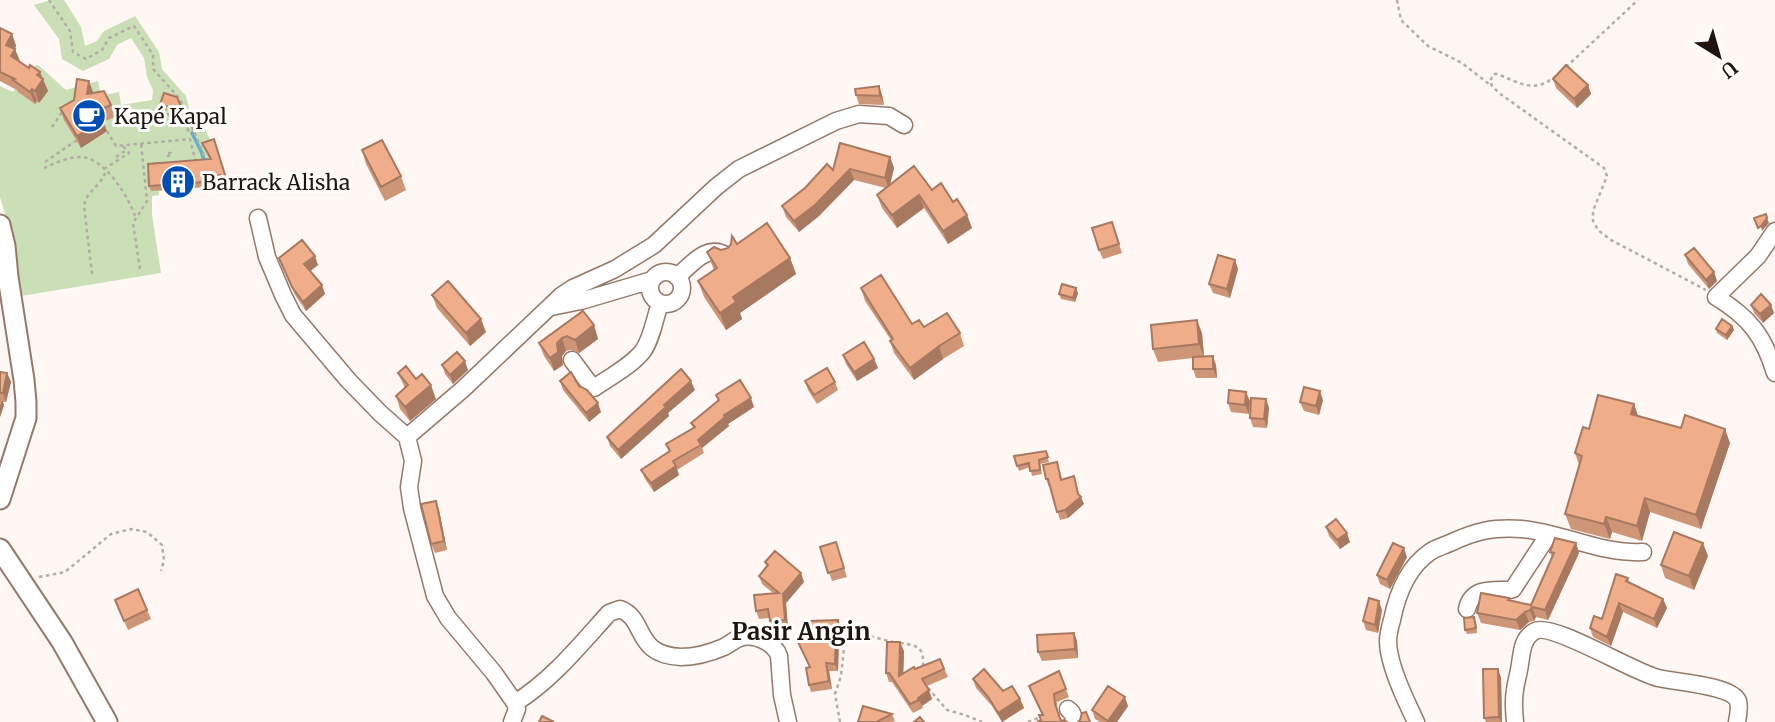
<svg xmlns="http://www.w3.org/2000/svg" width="1775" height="722" viewBox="0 0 1775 722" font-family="Merriweather,serif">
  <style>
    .green { fill: #cbdfb7 }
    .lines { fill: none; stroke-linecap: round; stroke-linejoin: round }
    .stream { stroke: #5bb2cd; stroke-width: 3.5 }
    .minor-casing { stroke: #957869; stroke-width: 19 }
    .major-casing { stroke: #957869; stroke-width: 23 }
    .path { stroke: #b4aca7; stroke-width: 2.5; stroke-dasharray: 3.5 3.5; stroke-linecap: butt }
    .minor { stroke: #fff; stroke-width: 16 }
    .major { stroke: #fff; stroke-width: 19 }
    .wall { fill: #ce9577 }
    .shaded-wall { fill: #a87961 }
    .building { fill: #f0ad8a; stroke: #a87961; stroke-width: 2 }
    .labels { text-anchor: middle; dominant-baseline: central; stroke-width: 6; stroke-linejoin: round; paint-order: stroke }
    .poi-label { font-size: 21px; fill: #1f140e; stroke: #fff; text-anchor: start }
    .quarter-label { font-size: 24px; font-weight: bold; fill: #1f140e; stroke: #fff }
  </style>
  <rect width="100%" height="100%" fill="#fef7f3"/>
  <path class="green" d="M 51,0 L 64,0 L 81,27 L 85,46 L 97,41 L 104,31 L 135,16 L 159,52 L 162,69 L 186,96 L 193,125 L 201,121 L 213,145 L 226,179 L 206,187 L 159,191 L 159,195 L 152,196 L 152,215 L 161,273 L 15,297 L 11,234 L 0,197 L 0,86 L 13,92 L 28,67 L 38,65 L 66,90 L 98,81 L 101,96 L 119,92 L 121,105 L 152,100 L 153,90 L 147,77 L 144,58 L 131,38 L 117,45 L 109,59 L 83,71 L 62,59 L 59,39 L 34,5 Z"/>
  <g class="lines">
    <path class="stream" d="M 192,133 L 201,151 L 205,163"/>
    <g class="minor-casing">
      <path id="minor" d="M 258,218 L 267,257 L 283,295 L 293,315 L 348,380 L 380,413 L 407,437 L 413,461 L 409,487 L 412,508 L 435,596 L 448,618 L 494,673 L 515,703
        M 1775,231 L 1758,256 L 1716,297 C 1749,317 1764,336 1775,373
        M650 288a16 16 0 1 1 32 0a16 16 0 1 1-32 0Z
        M 677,277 C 692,264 707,243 727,256
        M 551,307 L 581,301 L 652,280
        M 572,360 L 589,383 L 590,388 L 594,388 C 610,377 631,366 643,351 C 652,338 655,318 660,303
        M 407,437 L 463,389 L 561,296 L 573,288 L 615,269 L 654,245 L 716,187 L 739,169 L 836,121 L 859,114 L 889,116 L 904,125
        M 1467,609 C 1472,587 1492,590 1510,590 L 1513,589 L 1549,534
        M 1068,709 L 1072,713 L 1075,722
        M 512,722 L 517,709 L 515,703 C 552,680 580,645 609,613 L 620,609 C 647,619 633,655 681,657 C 696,657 710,653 724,647 C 730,644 736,638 743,637 C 757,634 775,644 779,656 L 782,695 L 788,722
        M 1416,722 C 1406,701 1388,664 1388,641 C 1388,634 1390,627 1392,620 C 1397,595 1408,567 1430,552 C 1436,548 1443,546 1450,543 C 1476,531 1492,527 1522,529 C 1564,533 1600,554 1643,552
        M 1515,722 C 1514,712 1513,700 1515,690 C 1516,681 1519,673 1520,664 C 1522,652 1522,638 1535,631 C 1552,622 1633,672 1658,678 C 1674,682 1731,685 1738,701 C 1740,707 1738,716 1737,722"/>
    </g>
    <g class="major-casing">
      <path id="major" d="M 0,225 L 5,246 L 8,277 L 24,380 L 26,402 L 26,418 L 0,499
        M 0,549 L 62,642 L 107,722"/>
    </g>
    <path class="path" d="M 49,0 L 70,31 L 73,52 L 86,59 L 102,50 L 109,38 L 134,26 L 153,55 L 153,69 L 180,99 L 207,162
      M 1397,0 L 1401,20 L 1428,46 L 1462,63 L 1489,84
      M 1566,67 L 1638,0
      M 1556,76 C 1533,94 1521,83 1497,74 L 1494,74 L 1490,81 L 1492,86 L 1499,93 L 1604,168 L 1607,176 L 1593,211 L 1593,221 L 1598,230 L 1611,240 L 1706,290
      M 141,114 L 158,115 L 159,112 L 183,118 L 189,132 L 193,131
      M 52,127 L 62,112
      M 107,131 L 116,146 L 190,139 L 196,163
      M 168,153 L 171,153 L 172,155 L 168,156 Z
      M 116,157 L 126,150
      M 45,162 L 77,140
      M 44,168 C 55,163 68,157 81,157 C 105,158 128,196 135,216
      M 104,169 L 129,153 L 123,146
      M 140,269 L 133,223 L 147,201 L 141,143
      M 92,274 L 84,206 C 86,191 101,186 105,173
      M 39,577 L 65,572 L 111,534 L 131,529 L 147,532 L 162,545 L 164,560 L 161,571
      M 900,643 C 920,646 924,647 923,669
      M 928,688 L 947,710 L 965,715 L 982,722
      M 840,722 L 835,694 L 841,676 L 846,630 L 893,642
      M 1028,722 L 1041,717"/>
    <use href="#minor" class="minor"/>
    <use href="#major" class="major"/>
  </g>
  <path class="wall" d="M 0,28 L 12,34 L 16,46 L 15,49 L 19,61 L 43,79 L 48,91 L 39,103 L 37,101 L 35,104 L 18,92 L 17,90 L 0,81 Z
    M 1553,79 L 1588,85 L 1591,94 L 1577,108 L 1556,88 Z
    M 879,86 L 882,95 L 884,105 L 859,104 L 856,95 Z
    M 93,93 L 111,105 L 115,117 L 103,122 L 107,131 L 81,148 L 64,120 L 60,108 Z
    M 177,97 L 185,116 L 162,109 L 160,104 Z
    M 214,139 L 227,181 L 223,182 L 222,180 L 206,185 L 206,187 L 151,191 L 149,186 L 210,159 L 202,143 Z
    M 362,150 L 401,176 L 406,190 L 385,201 L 366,164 Z
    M 890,157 L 894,168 L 890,185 L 932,190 L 953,202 L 967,215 L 972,228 L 948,244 L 924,208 L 897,228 L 882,208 L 877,195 L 886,188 L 854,180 L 819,216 L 799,232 L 786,217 L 782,206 L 833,170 Z
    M 1112,222 L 1122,253 L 1103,259 L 1099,250 Z
    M 737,244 L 790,258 L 796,274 L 740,313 L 742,319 L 726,330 L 704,297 L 698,281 L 714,270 L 707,252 L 728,248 Z
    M 1685,255 L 1714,272 L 1717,281 L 1709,289 L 1688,264 Z
    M 279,258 L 318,265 L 310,271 L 325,294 L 306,311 L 295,295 Z
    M 1235,260 L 1238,269 L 1230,298 L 1213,293 L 1209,284 Z
    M 861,288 L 912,324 L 960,333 L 964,346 L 943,359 L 914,380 L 894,353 L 890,341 L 891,340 L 865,301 Z
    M 1078,293 L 1075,302 L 1061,299 L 1059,294 Z
    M 432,295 L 486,332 L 470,346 L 437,308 Z
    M 1751,305 L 1771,305 L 1774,313 L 1763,323 L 1754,313 Z
    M 594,325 L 598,339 L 579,353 L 571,350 L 566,351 L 562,356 L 563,365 L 554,371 L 544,356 L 539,343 Z
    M 1732,326 L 1734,330 L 1727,340 L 1717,333 L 1716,329 Z
    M 1202,333 L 1204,356 L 1216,365 L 1217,378 L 1196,378 L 1193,369 L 1193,358 L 1158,362 L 1153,349 Z
    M 843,355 L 874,359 L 878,368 L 857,381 L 846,364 Z
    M 442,365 L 468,370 L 453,384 L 445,374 Z
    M 0,372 L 7,373 L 11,382 L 6,402 L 3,402 L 4,405 L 0,417 Z
    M 398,373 L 416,379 L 436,399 L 410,421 L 400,409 L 396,396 L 405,388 Z
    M 560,381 L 579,386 L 601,412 L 589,422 L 563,390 Z
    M 805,381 L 835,382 L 838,390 L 817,404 L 808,390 Z
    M 695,390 L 668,413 L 669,416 L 621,459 L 610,446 L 607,437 Z
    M 716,395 L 754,407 L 728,424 L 729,426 L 702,448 L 704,453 L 677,470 L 679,475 L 654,492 L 645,479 L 641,470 L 669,451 L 666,444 L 693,428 L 691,423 L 718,401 Z
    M 1266,399 L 1269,408 L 1267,428 L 1253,427 L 1250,418 Z
    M 1323,400 L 1319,415 L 1304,411 L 1300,402 Z
    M 1250,401 L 1249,414 L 1231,412 L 1228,403 Z
    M 1634,404 L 1638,416 L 1730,443 L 1701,529 L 1650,512 L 1642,541 L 1612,532 L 1610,539 L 1571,529 L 1565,514 L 1579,465 L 1575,453 L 1589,429 Z
    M 1046,451 L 1049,462 L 1040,464 L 1042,474 L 1032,476 L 1030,467 L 1019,471 L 1014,456 Z
    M 1060,470 L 1062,480 L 1076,484 L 1079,495 L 1084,504 L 1068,518 L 1060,520 L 1050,486 L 1049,487 L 1046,479 Z
    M 436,501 L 439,510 L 447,550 L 435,553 L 431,544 Z
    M 1326,527 L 1350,542 L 1340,549 L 1329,536 Z
    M 836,542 L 847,577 L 832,581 L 820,547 Z
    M 1576,543 L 1579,553 L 1548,620 L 1536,617 L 1534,621 L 1529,622 L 1520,630 L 1481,623 L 1477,613 L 1510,600 L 1531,605 L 1552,558 L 1550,552 Z
    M 1708,556 L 1694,590 L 1665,578 L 1661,565 Z
    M 1407,557 L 1390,589 L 1380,584 L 1377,575 Z
    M 765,562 L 804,582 L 786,603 L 788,628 L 773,630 L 769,618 L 759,619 L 756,611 L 773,593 L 762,584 L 759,576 L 767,567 Z
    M 1628,578 L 1629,582 L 1663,599 L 1667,608 L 1657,628 L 1623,612 L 1611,646 L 1593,637 L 1590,628 L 1602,619 Z
    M 115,600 L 147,610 L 151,619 L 128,630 Z
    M 1382,610 L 1378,633 L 1366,630 L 1363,621 Z
    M 838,620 L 841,628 L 841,638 L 839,638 L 838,671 L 829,671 L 832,689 L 811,692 L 809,685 L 810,668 L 798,642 Z
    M 1476,621 L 1477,633 L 1467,634 L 1465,630 Z
    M 1074,633 L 1077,641 L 1078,658 L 1042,661 L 1038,652 Z
    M 904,651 L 903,674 L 940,659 L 948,677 L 927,686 L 932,699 L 922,706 L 923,708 L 913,713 L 892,682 L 889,682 L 886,673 Z
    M 1498,669 L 1501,678 L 1502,722 L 1486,722 L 1484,718 Z
    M 1059,671 L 1069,697 L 1057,702 L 1058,712 L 1061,721 L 1067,722 L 1041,720 L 1042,715 L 1029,686 Z
    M 973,679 L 1020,699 L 1024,708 L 1002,722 L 992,706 L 976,688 Z
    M 1128,706 L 1117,722 L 1100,722 L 1095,719 L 1092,710 Z
    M 892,714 L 895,721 L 892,722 L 858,722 Z"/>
  <path class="shaded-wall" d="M 12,34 L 16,46 L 11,57 L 6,45 Z
    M 15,49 L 20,61 L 11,56 Z
    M 40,72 L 48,91 L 39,103 L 35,91 L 37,75 Z
    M 89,81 L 93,92 L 87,94 Z
    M 1588,85 L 1591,94 L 1577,108 L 1574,99 Z
    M 879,86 L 882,95 L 884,105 L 880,96 Z
    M 32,89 L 37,101 L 35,104 L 30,92 Z
    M 102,120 L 107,131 L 81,148 L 77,136 Z
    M 890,157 L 894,168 L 889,189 L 885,178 Z
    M 850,169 L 854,180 L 819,216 L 799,232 L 794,221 Z
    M 919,195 L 924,208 L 897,228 L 892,215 Z
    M 967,215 L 972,228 L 948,244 L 943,231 Z
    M 1767,218 L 1769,223 L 1762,231 L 1761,226 Z
    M 315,256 L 318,265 L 308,273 L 304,264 Z
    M 790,258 L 796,274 L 740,313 L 742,319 L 726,330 L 720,313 L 733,297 Z
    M 1235,260 L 1238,269 L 1230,298 L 1227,289 Z
    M 1714,272 L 1717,281 L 1709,289 L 1706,280 Z
    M 322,285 L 325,294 L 306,311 L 303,302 Z
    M 1076,288 L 1078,293 L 1075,302 L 1073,298 Z
    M 1771,305 L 1774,313 L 1763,323 L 1760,314 Z
    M 481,319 L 486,332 L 470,346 L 466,333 Z
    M 1197,320 L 1202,333 L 1204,357 L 1199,344 Z
    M 594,325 L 598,339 L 579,353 L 575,340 Z
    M 1732,326 L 1734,330 L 1727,340 L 1726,335 Z
    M 562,338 L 566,351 L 562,356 L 563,365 L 554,371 L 550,358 Z
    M 939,346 L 943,359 L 914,380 L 910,368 Z
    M 1213,356 L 1216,365 L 1217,378 L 1213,369 Z
    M 874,359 L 878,368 L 857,381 L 854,372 Z
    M 465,361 L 468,370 L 453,384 L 450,375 Z
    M 7,373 L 11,382 L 6,402 L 3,393 Z
    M 691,381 L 695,390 L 668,413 L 669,416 L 621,459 L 618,450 L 664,405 Z
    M 431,385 L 436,399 L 410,421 L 405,407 Z
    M 1320,391 L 1323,400 L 1319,415 L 1316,406 Z
    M 1246,392 L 1250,401 L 1249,414 L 1245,405 Z
    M 751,398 L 754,407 L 728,424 L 729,426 L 702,448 L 698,440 L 724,415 Z
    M 1266,399 L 1269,408 L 1267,428 L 1264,419 Z
    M 2,400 L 4,405 L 0,417 L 0,407 Z
    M 598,403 L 601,412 L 589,422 L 586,413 Z
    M 1634,404 L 1639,419 L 1631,414 Z
    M 1725,429 L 1730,443 L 1701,529 L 1696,515 Z
    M 676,466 L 679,475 L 654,492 L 651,483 Z
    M 1074,476 L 1080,498 L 1081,497 L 1084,504 L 1068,518 L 1065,510 Z
    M 1645,498 L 1650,512 L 1642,541 L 1637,526 Z
    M 436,501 L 439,510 L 447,550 L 444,541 Z
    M 1606,517 L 1612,532 L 1610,539 L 1604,524 Z
    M 1347,533 L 1350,542 L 1340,549 L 1337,540 Z
    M 1576,543 L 1579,553 L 1548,620 L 1545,610 Z
    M 1703,543 L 1708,556 L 1694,590 L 1689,576 Z
    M 1404,548 L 1407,557 L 1390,589 L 1387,580 Z
    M 801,573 L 804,582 L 786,603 L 788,628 L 785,620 L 783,594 Z
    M 1663,599 L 1667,608 L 1657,628 L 1654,619 Z
    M 1379,601 L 1382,610 L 1378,633 L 1375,625 Z
    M 1619,603 L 1623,612 L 1611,646 L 1607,637 Z
    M 1532,607 L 1536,617 L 1534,621 L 1530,610 Z
    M 1525,612 L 1529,622 L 1520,630 L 1516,620 Z
    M 838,620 L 841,628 L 841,638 L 838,631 Z
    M 836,630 L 839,638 L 838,671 L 835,664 Z
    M 1074,633 L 1077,641 L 1078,658 L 1075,649 Z
    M 900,642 L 904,651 L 903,685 L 899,676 Z
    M 826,663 L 829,671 L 832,689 L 829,681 Z
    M 1498,669 L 1501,678 L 1502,722 L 1501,722 L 1499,717 Z
    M 929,690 L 932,699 L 922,706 L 918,698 Z
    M 1125,697 L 1128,706 L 1117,722 L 1108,722 Z
    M 1020,699 L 1024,708 L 1002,722 L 998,713 Z"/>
  <path class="building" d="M 0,28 L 12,34 L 6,45 L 15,49 L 11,56 L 29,68 L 30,65 L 40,72 L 37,75 L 43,79 L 35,91 L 32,89 L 30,92 L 13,80 L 15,79 L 0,72 Z
    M 1566,65 L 1588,85 L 1574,99 L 1553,79 Z
    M 77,79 L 89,81 L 87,94 L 104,91 L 111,105 L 97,111 L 102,120 L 77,136 L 60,108 L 74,100 Z
    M 879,86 L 880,96 L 856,95 L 855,89 Z
    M 164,93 L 177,97 L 183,111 L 160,104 Z
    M 214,139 L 225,175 L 221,177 L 220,175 L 204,180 L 204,182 L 149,186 L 148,164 L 211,159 L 202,143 Z
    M 382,140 L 401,176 L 381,187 L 362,150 Z
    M 840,143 L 890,157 L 885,178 L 850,169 L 815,205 L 794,221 L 782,206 L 805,188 L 827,164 L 833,170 Z
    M 914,166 L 932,190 L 941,183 L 953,202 L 957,199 L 967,215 L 943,231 L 919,195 L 892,215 L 877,195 Z
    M 1766,214 L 1767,218 L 1761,226 L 1758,228 L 1754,218 Z
    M 1112,222 L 1119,244 L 1099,250 L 1092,228 Z
    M 767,223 L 790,258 L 733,297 L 736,302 L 720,313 L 698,281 L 717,268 L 707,252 L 714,247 L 721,250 L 728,248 L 731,244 L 732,236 L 737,244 Z
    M 302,240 L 315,256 L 304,264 L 322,285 L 303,302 L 292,287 L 279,258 Z
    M 1694,248 L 1714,272 L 1706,280 L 1685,255 Z
    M 1218,255 L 1235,260 L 1227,289 L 1209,284 Z
    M 881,275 L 912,324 L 919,320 L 924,327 L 947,313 L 960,333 L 939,346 L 910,368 L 890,341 L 893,339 L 861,288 Z
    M 448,281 L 481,319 L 466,333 L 432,295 Z
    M 1062,284 L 1076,288 L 1073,298 L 1059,294 Z
    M 1761,294 L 1771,305 L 1760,314 L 1751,305 Z
    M 583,311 L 594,325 L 575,340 L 567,336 L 562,338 L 557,343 L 558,352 L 550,358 L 539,343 Z
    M 1722,319 L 1732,326 L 1726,335 L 1716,329 Z
    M 1197,320 L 1199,344 L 1153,349 L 1151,325 Z
    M 864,342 L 874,359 L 854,372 L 843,355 Z
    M 457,352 L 465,361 L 450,375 L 442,365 Z
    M 1213,356 L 1213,369 L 1193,369 L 1193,357 Z
    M 406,366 L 416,379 L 422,374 L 431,385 L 405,407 L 396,396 L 408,385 L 398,373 Z
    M 827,368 L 835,382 L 814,395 L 805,381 Z
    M 681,369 L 691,381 L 664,405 L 666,407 L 618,450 L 607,437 Z
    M 0,372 L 7,373 L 3,393 L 0,393 Z
    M 571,372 L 579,386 L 587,390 L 598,403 L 586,413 L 560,381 Z
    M 740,380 L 751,398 L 724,415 L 725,417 L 698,440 L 701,445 L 673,461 L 676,466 L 651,483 L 641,470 L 670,451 L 666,444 L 695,427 L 691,423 L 719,400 L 716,395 Z
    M 1304,387 L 1320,391 L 1316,406 L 1300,402 Z
    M 1229,390 L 1246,392 L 1245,405 L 1228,403 Z
    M 1598,395 L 1634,404 L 1631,414 L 1681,428 L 1685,415 L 1725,429 L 1696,515 L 1645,498 L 1637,526 L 1606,517 L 1604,524 L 1565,514 L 1582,456 L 1575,453 L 1583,427 L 1589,429 Z
    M 1251,398 L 1266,399 L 1264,419 L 1250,418 Z
    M 1046,451 L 1048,457 L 1039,460 L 1040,470 L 1030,471 L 1029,463 L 1017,466 L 1014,456 Z
    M 1057,462 L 1061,480 L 1074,476 L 1078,494 L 1081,497 L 1065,510 L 1057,512 L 1048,479 L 1046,479 L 1043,465 Z
    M 436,501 L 444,541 L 431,544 L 421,504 Z
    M 1336,519 L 1347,533 L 1337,540 L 1326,527 Z
    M 1674,532 L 1703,543 L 1689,576 L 1661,565 Z
    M 1555,538 L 1576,543 L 1545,610 L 1532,607 L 1530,610 L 1525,612 L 1516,620 L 1477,613 L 1481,593 L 1509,598 L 1508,600 L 1531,605 L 1554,553 L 1550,552 Z
    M 836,542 L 844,568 L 828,573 L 820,547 Z
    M 1393,543 L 1404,548 L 1387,580 L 1377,575 Z
    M 775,551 L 801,573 L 783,594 L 785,620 L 770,621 L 768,609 L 756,611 L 754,595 L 779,593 L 759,576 L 768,565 L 765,562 Z
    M 1616,574 L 1628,578 L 1626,581 L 1663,599 L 1654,619 L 1619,603 L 1607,637 L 1590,628 L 1594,616 L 1602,619 Z
    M 138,589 L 147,610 L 124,621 L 115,600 Z
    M 1369,598 L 1379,601 L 1375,625 L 1363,621 Z
    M 1474,617 L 1476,628 L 1465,630 L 1464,618 Z
    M 838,620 L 838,631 L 836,630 L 835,664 L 826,663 L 829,681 L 809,685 L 806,668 L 810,667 L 798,642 L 810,636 L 810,621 Z
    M 1074,633 L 1075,649 L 1038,652 L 1037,635 Z
    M 887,642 L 900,642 L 899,676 L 914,667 L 915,669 L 940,659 L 944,669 L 922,679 L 929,690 L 918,698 L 919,700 L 910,704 L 889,673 L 886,673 Z
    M 984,669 L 1003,691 L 1012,686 L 1020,699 L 998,713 L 989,698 L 973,679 Z
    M 1483,669 L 1498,669 L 1499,717 L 1484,718 Z
    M 1059,671 L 1066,689 L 1054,694 L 1055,704 L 1061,721 L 1064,720 L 1067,722 L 1037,722 L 1041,720 L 1039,715 L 1043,715 L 1029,686 Z
    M 1108,686 L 1125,697 L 1108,721 L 1092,710 Z
    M 863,706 L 892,714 L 878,721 L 878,722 L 858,722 Z
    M 1086,712 L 1090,722 L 1078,722 L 1080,720 L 1082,713 Z
    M 542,716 L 554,722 L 539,722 Z
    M 920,717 L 924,722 L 914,722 Z"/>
  <defs>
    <g id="cafe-disc" transform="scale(1.75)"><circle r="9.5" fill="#024eb7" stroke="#fff"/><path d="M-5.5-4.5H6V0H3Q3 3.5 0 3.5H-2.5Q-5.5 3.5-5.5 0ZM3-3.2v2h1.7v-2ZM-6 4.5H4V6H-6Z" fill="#fff"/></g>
    <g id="building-disc" transform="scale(1.75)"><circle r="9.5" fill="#024eb7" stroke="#fff"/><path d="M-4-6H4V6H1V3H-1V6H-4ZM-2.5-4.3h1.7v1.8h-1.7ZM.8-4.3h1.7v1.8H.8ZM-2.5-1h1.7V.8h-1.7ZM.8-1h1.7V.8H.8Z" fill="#fff"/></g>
  </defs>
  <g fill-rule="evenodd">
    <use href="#cafe-disc" x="89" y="116"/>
    <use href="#building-disc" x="178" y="182"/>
  </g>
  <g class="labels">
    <g class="poi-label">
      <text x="114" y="116">Kapé Kapal</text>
      <text x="202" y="182">Barrack Alisha</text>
    </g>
    <g class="quarter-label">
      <text x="801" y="631">Pasir Angin</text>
    </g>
  </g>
  <g transform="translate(1719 56) rotate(143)" stroke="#ffffff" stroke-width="5" paint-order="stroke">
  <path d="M0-5L12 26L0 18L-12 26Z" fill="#1f140e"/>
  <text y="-10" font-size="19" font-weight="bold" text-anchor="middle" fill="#1f140e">U</text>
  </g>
</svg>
